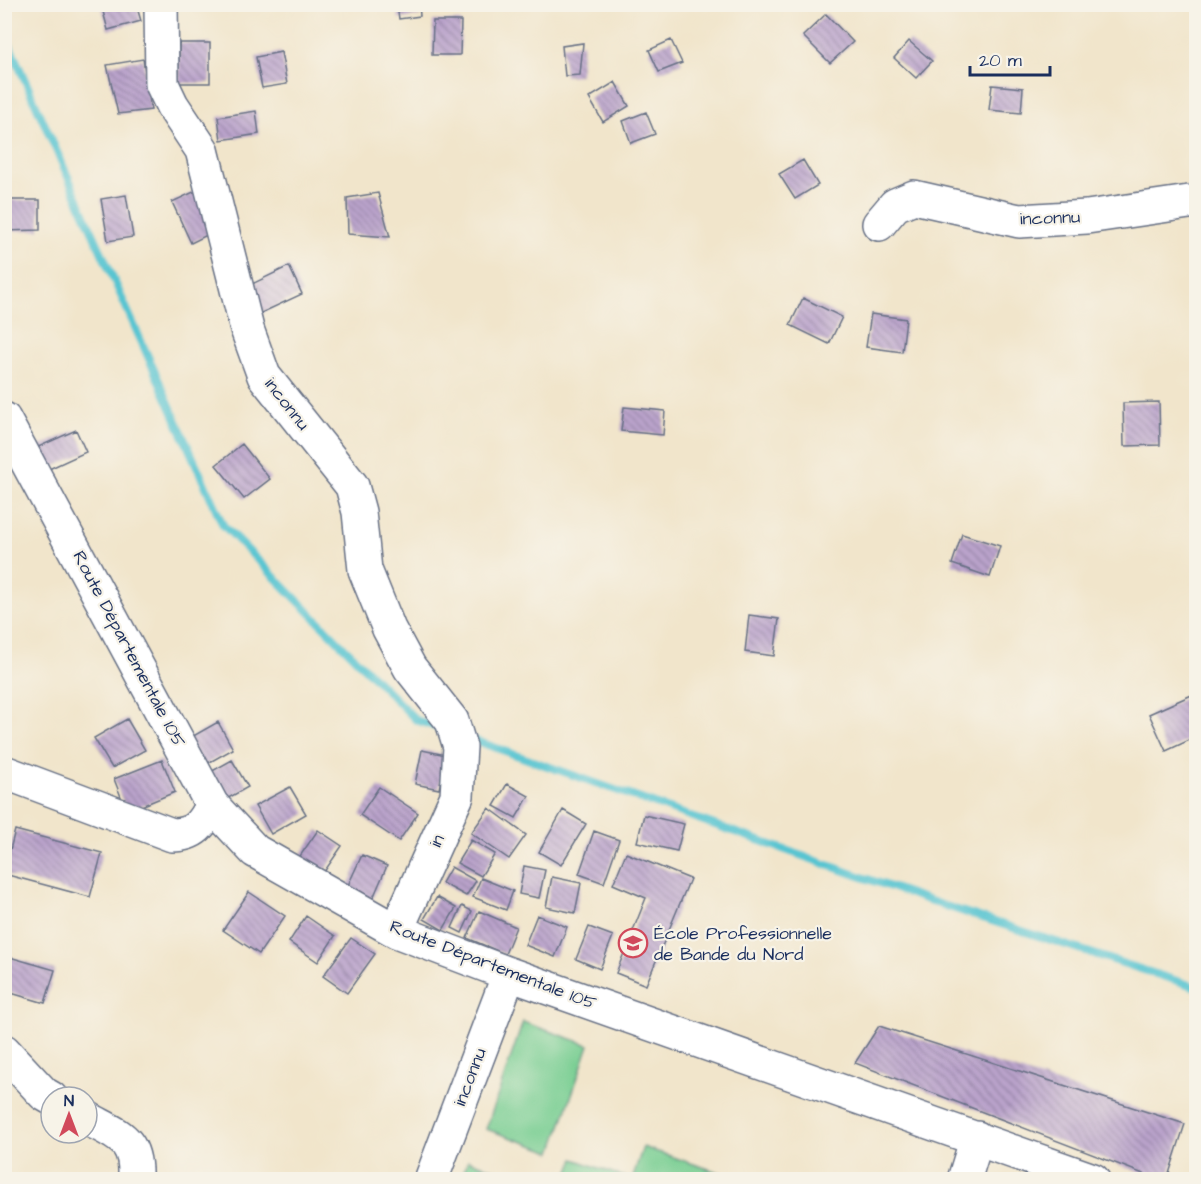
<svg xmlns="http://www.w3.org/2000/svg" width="1201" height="1184" viewBox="0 0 1201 1184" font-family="'Architects Daughter',sans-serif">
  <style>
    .grass { fill: #78ce92; stroke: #4a7e78; stroke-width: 1.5 }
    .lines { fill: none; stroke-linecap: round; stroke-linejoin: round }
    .stream { stroke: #59c5d1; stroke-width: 8 }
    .building { fill: url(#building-back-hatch) }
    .minor-casing { stroke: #666f84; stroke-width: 36 }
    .minor { stroke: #fff; stroke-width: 33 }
    .labels { text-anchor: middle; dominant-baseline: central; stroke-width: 4.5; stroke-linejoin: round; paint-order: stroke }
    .street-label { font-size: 18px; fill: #1b2f5e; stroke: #f7f3e8 }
    .poi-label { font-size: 18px; fill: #1b2f5e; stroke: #f7f3e8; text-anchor: start }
  </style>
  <defs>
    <pattern id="building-back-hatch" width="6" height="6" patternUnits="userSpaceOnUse" patternTransform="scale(1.5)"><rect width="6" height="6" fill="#baa3cb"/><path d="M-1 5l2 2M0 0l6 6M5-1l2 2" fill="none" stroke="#9685a8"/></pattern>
  </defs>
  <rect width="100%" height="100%" fill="#f7f3e8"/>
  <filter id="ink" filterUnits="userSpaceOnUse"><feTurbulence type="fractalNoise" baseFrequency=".0167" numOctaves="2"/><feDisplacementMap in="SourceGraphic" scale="12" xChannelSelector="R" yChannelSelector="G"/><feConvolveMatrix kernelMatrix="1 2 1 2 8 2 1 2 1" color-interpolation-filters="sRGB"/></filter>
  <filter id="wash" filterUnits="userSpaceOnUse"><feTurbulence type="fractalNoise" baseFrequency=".008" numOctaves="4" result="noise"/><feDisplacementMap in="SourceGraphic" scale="24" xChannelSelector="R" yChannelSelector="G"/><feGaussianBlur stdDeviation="1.35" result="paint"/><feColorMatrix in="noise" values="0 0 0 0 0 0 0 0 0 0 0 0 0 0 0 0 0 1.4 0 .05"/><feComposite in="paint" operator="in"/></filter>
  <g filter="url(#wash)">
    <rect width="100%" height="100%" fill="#f1e5cb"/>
    <path class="grass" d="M 523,1022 L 589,1045 L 552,1152 L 486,1129 Z
      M 643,1147 L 721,1173 L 719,1179 L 632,1179 Z
      M 574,1159 L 627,1178 L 626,1179 L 566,1179 Z
      M 468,1160 L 522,1179 L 461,1179 Z"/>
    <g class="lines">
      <path class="stream" d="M 4,33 L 223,525 L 416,720 L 444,730
        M 465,737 L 936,903 L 1196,987"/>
    </g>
    <g id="blocks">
      <path class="building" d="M 101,4 L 136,4 L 141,21 L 108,30 Z
        M 397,4 L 419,4 L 420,16 L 399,19 Z
        M 826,14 L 853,42 L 830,63 L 803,36 Z
        M 433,21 L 461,21 L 460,55 L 432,55 Z
        M 671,40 L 682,63 L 659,72 L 649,50 Z
        M 909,41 L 932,61 L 916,78 L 894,58 Z
        M 179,43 L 210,43 L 210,83 L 179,83 Z
        M 583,43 L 580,75 L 565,76 L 562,46 Z
        M 281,52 L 287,84 L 262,88 L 256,57 Z
        M 143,59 L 151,110 L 118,114 L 107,65 Z
        M 615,82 L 629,106 L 603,122 L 589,98 Z
        M 992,85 L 1023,88 L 1021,113 L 989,110 Z
        M 256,111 L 259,134 L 221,140 L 218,117 Z
        M 646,112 L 655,134 L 631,143 L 623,121 Z
        M 803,160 L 818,185 L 795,199 L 779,174 Z
        M 200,189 L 219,229 L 191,243 L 172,202 Z
        M 378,193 L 390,237 L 348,234 L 347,198 Z
        M 126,195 L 133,237 L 108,241 L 101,199 Z
        M 4,200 L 40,200 L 40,230 L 4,231 Z
        M 289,266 L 302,294 L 259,314 L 246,287 Z
        M 803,298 L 842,317 L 829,344 L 790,325 Z
        M 871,314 L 906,319 L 902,352 L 866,347 Z
        M 1159,402 L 1160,445 L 1124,446 L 1123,403 Z
        M 624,407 L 665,411 L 663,435 L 621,431 Z
        M 76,430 L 86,452 L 49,469 L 38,447 Z
        M 242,444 L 270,479 L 244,499 L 216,465 Z
        M 962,534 L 1000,546 L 990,577 L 952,564 Z
        M 749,615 L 779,619 L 774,656 L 745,652 Z
        M 1194,694 L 1196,737 L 1166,751 L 1149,714 Z
        M 127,719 L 145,750 L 112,768 L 94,738 Z
        M 218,722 L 233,749 L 203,766 L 188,739 Z
        M 422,750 L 446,755 L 439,789 L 415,784 Z
        M 162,760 L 175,792 L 127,812 L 114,779 Z
        M 232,760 L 248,787 L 223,801 L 207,774 Z
        M 507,784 L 529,796 L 516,818 L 494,806 Z
        M 290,787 L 306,814 L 271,834 L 255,806 Z
        M 379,787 L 418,813 L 399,841 L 360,815 Z
        M 489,808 L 526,835 L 509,859 L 471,833 Z
        M 563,810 L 586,824 L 561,865 L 539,852 Z
        M 644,815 L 684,824 L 677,851 L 637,842 Z
        M 15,830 L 102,853 L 90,897 L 4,874 Z
        M 318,830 L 342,846 L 315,885 L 291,869 Z
        M 594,831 L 619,840 L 604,883 L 579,874 Z
        M 471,840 L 495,854 L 481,876 L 457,863 Z
        M 626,853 L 690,879 L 646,985 L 616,973 L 646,898 L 613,884 Z
        M 362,855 L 387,866 L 370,905 L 344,894 Z
        M 524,866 L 545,870 L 539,898 L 519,894 Z
        M 451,867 L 476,881 L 466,896 L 442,883 Z
        M 552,877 L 581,883 L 575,913 L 546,907 Z
        M 481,878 L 513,891 L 506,910 L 473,897 Z
        M 249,892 L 285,916 L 259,954 L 223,930 Z
        M 437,897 L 456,908 L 443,930 L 424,919 Z
        M 462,906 L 472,911 L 462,933 L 452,928 Z
        M 479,911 L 516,927 L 505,954 L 467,938 Z
        M 537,915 L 567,927 L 555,957 L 525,945 Z
        M 306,916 L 335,936 L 318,962 L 289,942 Z
        M 589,927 L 613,936 L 600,969 L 576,959 Z
        M 351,938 L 375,954 L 347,993 L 323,976 Z
        M 6,956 L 55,970 L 45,1003 L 4,991 Z
        M 879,1026 L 1185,1124 L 1167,1180 L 1159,1180 L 855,1063 Z"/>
    </g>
  </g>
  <g filter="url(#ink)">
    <use href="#blocks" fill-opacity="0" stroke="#666f84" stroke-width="1.5"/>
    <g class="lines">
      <g class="minor-casing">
        <path id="minor" d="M 161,4 L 162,84 L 172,105 L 202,150 L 247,329 L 264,376 L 352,486 L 359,512 L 365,570 L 389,629 L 410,668 L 452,721 L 460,747 L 457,796 L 396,931
          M 879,224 L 895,205 L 914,197 L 1019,221 L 1087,217 L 1196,201
          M 4,419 L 212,805 L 255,851 L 396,931 L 509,974 L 1093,1180
          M 4,772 L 172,835 C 195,835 202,824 212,805
          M 4,1051 L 44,1094 L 51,1098
          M 87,1118 C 119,1136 137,1138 135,1180
          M 431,1180 L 509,974
          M 964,1180 L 977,1138"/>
      </g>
      <use href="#minor" class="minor"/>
    </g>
  </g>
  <defs>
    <g id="school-ring" transform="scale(1.5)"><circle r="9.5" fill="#f7f3e8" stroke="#d1495b" stroke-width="1.5"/><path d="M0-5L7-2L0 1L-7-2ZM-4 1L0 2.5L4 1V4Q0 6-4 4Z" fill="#d1495b"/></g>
  </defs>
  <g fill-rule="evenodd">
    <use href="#school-ring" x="633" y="943"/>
  </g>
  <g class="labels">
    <g class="street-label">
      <text transform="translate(1050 218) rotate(-2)">inconnu</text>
      <text transform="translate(287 404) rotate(52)">inconnu</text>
      <text transform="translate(129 649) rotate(62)">Route Départementale 105</text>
      <text transform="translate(437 841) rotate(-66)">in</text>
      <text transform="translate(493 965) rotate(21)">Route Départementale 105</text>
      <text transform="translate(470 1077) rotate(-69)">inconnu</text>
    </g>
    <g class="poi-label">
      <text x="654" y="933">École Professionnelle<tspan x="654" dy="21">de Bande du Nord</tspan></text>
    </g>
  </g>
  <rect width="1201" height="1184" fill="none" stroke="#f7f3e8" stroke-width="24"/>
  <g transform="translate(69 1115)"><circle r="28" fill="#f7f3e8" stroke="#9fa5b1" stroke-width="1.5"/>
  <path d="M0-4.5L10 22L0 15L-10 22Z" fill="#d1495b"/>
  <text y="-9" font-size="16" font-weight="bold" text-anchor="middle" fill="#1b2f5e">N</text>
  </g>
  <path d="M970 66v9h80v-9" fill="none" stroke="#1b2f5e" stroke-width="3"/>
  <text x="979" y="66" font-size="18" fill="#1b2f5e" stroke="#f7f3e8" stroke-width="4.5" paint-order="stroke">20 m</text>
</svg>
